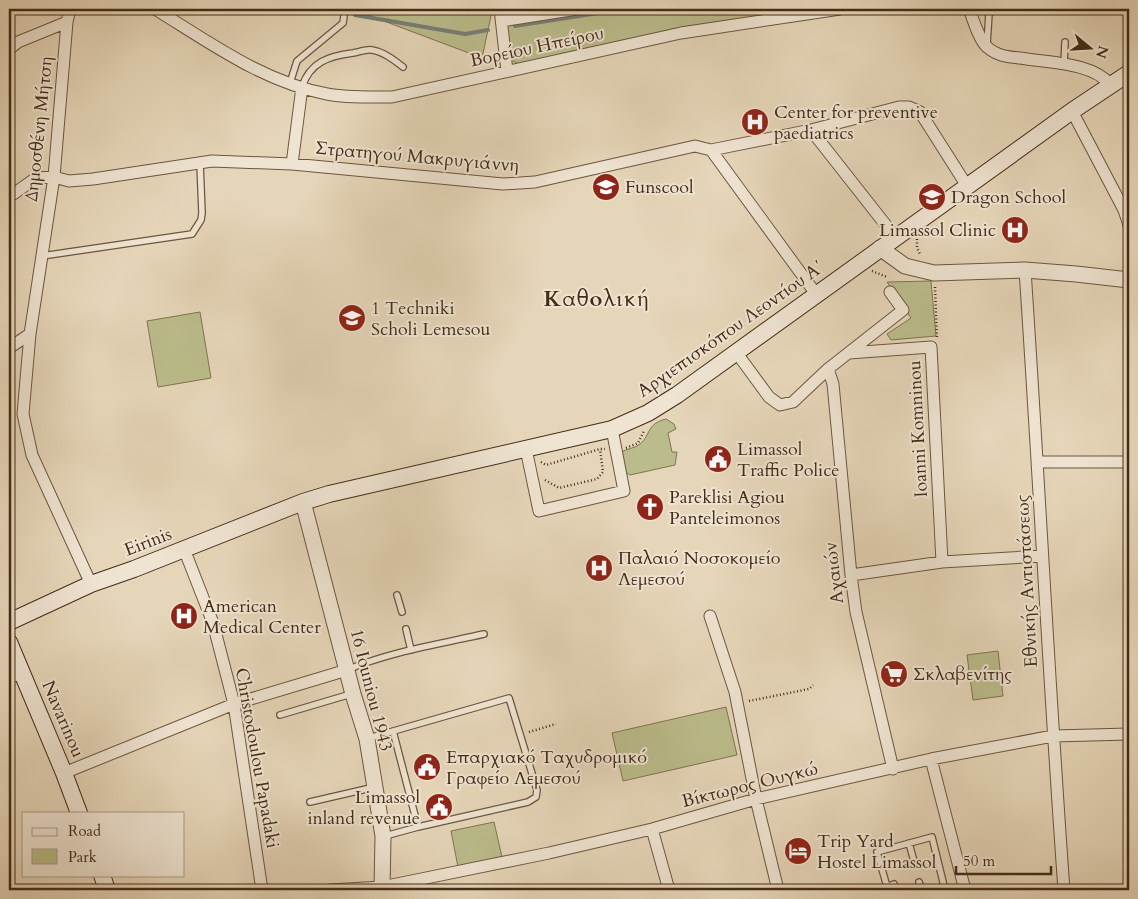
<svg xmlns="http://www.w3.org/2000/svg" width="1138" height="899" viewBox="0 0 1138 899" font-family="Cardo,serif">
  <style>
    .green { fill: #bbbc8b; stroke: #807452 }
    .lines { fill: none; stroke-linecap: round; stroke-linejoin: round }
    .stream { stroke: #777f78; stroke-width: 4 }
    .service-casing { stroke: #6c5640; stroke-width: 8 }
    .minor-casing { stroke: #6c5640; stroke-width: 13 }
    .tertiary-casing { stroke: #6c5640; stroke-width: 17 }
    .secondary-casing { stroke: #442c18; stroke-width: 18 }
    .path { stroke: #442c18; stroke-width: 2.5; stroke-dasharray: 1 2.5; stroke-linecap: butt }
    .service { stroke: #efe4d2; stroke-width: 5.5 }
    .minor { stroke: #efe4d2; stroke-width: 11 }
    .tertiary { stroke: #efe4d2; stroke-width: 15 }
    .secondary { stroke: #efe4d2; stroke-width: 16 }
    .labels { text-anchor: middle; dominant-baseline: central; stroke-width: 4; stroke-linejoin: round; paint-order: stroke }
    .street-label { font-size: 18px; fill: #442c18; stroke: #efe4d2 }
    .poi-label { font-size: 18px; fill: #442c18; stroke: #efe4d2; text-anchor: start }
    .district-label { font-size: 22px; font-weight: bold; letter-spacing: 1px; fill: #442c18; stroke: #efe4d2 }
  </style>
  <rect width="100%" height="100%" fill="#e6d6b9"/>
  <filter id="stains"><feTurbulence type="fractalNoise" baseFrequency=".004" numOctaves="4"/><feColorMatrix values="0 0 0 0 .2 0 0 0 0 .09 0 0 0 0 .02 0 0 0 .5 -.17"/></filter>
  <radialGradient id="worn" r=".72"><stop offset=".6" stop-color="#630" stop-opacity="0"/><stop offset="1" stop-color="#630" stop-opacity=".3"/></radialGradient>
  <path class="green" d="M 352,9 L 477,9 L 492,11 L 482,58 Z
    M 571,9 L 869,9 L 859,12 L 683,35 L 530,70 L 513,61 L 506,23 Z
    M 931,281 L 936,336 L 891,340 L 887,334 L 911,318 L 887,282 Z
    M 200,312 L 211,378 L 158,387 L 147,321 Z
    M 666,419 L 674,424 L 676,429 L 668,433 L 672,452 L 677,452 L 675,465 L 630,475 L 624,471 L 621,452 C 627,449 635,448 640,444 C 651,435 646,424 666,419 Z
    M 998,651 L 1003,696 L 973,700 L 967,655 Z
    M 726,707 L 737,755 L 623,781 L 612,733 Z
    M 494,822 L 502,857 L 458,867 L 451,831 Z"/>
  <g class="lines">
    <path class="stream" d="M 321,9 L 334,11
      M 355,15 L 465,34 L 488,30
      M 515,26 L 624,9"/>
    <g class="service-casing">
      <path id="service" d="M 987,45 L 989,13
        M 1064,65 L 1065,42
        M 290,83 L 297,61 L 343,23 L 345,9
        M 302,87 C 310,62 329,56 353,53 C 359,52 367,49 372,50 C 384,52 394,60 403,67
        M 42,256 L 192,234 L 201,220 L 202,213 L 200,163
        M 397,595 L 402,612
        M 406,629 L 411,650
        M 347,670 C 390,652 439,644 484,634
        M 280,715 L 351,694
        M 393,731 L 418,827
        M 369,738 L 509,698 L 537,790 L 536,797 L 528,802 L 418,827 L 385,836
        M 310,802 L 375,787
        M 909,843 L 915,865
        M 881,867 L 889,865
        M 919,882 L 922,890
        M 886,887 L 894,884
        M 888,890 L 877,852 L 932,837 L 945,890"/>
    </g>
    <g class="minor-casing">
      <path id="minor" d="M 70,9 L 67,22 L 54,177 L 30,334 L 23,414 L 32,455 L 91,584
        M 155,9 C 209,42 263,82 327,94 C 348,98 370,97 392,97 L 681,33 L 840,9
        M 500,9 L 507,71
        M 969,9 C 974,21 978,38 987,47 C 997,56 1008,57 1020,58 C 1048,63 1092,62 1111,85
        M 502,21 L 577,9
        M 9,49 L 18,42 L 67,22
        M 1072,111 L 1124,210 L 1129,225
        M 811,130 L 896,238
        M 711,150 L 816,294
        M 292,164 L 302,87
        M 9,197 L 36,178 L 54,177 L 69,181 L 93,179 L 212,161 L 292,164 L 503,184 L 535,182 L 695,146 L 711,150 L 811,130 L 899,107 L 909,107 L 920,112 L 967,186
        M 1025,270 C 1039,477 1049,684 1064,890
        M 9,348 L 30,334
        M 736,352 L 769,397 L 780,405 L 793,402 L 828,369 L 903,310 L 890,292
        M 849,353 L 931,347 L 942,562
        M 828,369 L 833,384 L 851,575 L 856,612 L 893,769
        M 526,449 L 539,511 L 624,491 L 612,429
        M 1038,462 L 1129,462
        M 184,549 L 213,623 L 234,704 L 262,890
        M 851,575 L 942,562 L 1042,556
        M 710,616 L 735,692 L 756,799 L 778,890
        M 9,677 L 22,674
        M 931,759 L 965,890
        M 64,773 L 234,704 L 347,670
        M 652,829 L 669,890
        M 330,890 L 382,887 L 549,853 L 652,829 L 756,799 L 931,759 L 1053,736 L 1129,734"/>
    </g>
    <g class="tertiary-casing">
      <path id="tertiary" d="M 880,248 L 905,266 L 934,273 L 1025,270 L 1076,274 L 1129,280
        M 303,502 L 353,694 L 367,739 L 383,836 L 382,890"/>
    </g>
    <g class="secondary-casing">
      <path id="secondary" d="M 9,622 L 91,584 L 134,569 L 303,502 L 329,494 L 612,429 L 648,413 L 677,395 L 1072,111 L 1129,73
        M 9,642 L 64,773 L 79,813
        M 102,875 L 107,890"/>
    </g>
    <path class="path" d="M 917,239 L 917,248 L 920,254
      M 872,271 L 887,277
      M 935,287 L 937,339
      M 626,448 L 638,443 L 644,431
      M 541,462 L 546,465 L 600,449 L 605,449
      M 545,480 L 559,488 L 597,479 L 603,472 L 600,449
      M 749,701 L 809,689 L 813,685
      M 529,732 L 556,724"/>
    <use href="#service" class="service"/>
    <use href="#minor" class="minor"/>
    <use href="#tertiary" class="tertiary"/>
    <use href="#secondary" class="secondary"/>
  </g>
  <defs>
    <g id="hospital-disc" transform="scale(1.4375)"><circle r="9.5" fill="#8f2418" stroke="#efe4d2"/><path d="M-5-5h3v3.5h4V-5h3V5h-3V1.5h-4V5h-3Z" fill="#fff"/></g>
    <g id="school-disc" transform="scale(1.4375)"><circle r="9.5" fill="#8f2418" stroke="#efe4d2"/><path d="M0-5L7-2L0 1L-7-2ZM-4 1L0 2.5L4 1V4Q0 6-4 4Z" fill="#fff"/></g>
    <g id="civic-disc" transform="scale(1.4375)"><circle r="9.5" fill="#8f2418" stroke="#efe4d2"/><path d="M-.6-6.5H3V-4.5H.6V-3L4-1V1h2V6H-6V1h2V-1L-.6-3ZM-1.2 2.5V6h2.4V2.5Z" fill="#fff"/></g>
    <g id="church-disc" transform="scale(1.4375)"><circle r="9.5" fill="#8f2418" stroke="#efe4d2"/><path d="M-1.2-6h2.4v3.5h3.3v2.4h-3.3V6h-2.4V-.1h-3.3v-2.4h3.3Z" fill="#fff"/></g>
    <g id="supermarket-disc" transform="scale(1.4375)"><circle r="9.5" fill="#8f2418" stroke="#efe4d2"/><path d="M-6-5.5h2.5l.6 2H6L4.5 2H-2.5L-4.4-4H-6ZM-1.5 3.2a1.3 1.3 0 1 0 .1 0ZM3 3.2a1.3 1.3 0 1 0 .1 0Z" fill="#fff"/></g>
    <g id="hotel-disc" transform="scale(1.4375)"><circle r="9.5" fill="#8f2418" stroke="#efe4d2"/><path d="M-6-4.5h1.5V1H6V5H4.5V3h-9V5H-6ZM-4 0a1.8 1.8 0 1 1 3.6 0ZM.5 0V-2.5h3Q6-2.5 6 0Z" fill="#fff"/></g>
  </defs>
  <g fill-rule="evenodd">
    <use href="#hospital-disc" x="755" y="122"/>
    <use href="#school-disc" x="606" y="187"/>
    <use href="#school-disc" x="932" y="197"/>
    <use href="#hospital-disc" x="1015" y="230"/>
    <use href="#school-disc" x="352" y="318"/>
    <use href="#civic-disc" x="718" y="459"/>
    <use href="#church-disc" x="650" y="507"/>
    <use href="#hospital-disc" x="599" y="568"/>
    <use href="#hospital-disc" x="184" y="616"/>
    <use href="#supermarket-disc" x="894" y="674"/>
    <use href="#civic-disc" x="427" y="767"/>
    <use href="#civic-disc" x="439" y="807"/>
    <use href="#hotel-disc" x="798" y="851"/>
  </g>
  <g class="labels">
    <g class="street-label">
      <text transform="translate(537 47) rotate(-12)">Βορείου Ηπείρου</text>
      <text transform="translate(39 129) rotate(-84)">Δημοσθένη Μήτση</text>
      <text transform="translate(417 157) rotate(5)">Στρατηγού Μακρυγιάννη</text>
      <text transform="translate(731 329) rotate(-35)">Αρχιεπισκόπου Λεοντίου Α΄</text>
      <text transform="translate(918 429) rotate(-93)">Ioanni Komninou</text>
      <text transform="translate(148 542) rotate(-21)">Eirinis</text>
      <text transform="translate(834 573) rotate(-97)">Αχαιών</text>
      <text transform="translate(1027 581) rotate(-93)">Εθνικής Αντιστάσεως</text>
      <text transform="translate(371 690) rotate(76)">16 Iouniou 1943</text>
      <text transform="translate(63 719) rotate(67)">Navarinou</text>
      <text transform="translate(257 758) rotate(80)">Christodoulou Papadaki</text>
      <text transform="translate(750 785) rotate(-14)">Βίκτωρος Ουγκώ</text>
    </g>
    <g class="poi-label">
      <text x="774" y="112">Center for preventive<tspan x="774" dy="21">paediatrics</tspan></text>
      <text x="625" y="187">Funscool</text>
      <text x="951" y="197">Dragon School</text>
      <text x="996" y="230" text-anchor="end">Limassol Clinic</text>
      <text x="371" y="308">1 Techniki<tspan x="371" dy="21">Scholi Lemesou</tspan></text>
      <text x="737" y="449">Limassol<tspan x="737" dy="21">Traffic Police</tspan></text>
      <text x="669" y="497">Pareklisi Agiou<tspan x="669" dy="21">Panteleimonos</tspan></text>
      <text x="618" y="558">Παλαιό Νοσοκομείο<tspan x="618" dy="21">Λεμεσού</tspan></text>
      <text x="203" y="606">American<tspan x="203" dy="21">Medical Center</tspan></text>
      <text x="913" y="674">Σκλαβενίτης</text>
      <text x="446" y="757">Επαρχιακό Ταχυδρομικό<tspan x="446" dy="21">Γραφείο Λεμεσού</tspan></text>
      <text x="420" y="797" text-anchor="end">Limassol<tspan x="420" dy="21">inland revenue</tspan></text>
      <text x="817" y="841">Trip Yard<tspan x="817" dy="21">Hostel Limassol</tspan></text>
    </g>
    <g class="district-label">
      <text x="597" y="299">Καθολική</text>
    </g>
  </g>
  <rect width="1138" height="899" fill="none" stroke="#e6d6b9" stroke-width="30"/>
  <rect x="10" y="10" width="1118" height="879" fill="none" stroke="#442c18" stroke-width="2.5"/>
  <rect x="15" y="15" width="1108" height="869" fill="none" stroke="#442c18"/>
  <rect x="22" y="812" width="162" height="65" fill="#efe4d2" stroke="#ab9a88"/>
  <rect x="32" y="828" width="25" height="8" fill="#efe4d2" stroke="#ab9a88"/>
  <text x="68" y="836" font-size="15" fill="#442c18">Road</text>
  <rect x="32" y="849" width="25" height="15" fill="#bbbc8b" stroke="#ab9a88"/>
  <text x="68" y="862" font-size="15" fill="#442c18">Park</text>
  <g transform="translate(1090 48) rotate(108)" stroke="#efe4d2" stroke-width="4" paint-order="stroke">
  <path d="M0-4L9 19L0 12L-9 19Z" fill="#442c18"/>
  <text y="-8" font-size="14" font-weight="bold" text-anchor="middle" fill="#442c18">N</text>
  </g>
  <path d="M956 866v8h95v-8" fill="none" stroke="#442c18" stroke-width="2.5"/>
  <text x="963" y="866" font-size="15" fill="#442c18" stroke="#efe4d2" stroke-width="4" paint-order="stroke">50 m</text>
  <rect width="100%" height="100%" filter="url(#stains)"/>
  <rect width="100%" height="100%" fill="url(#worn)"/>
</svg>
